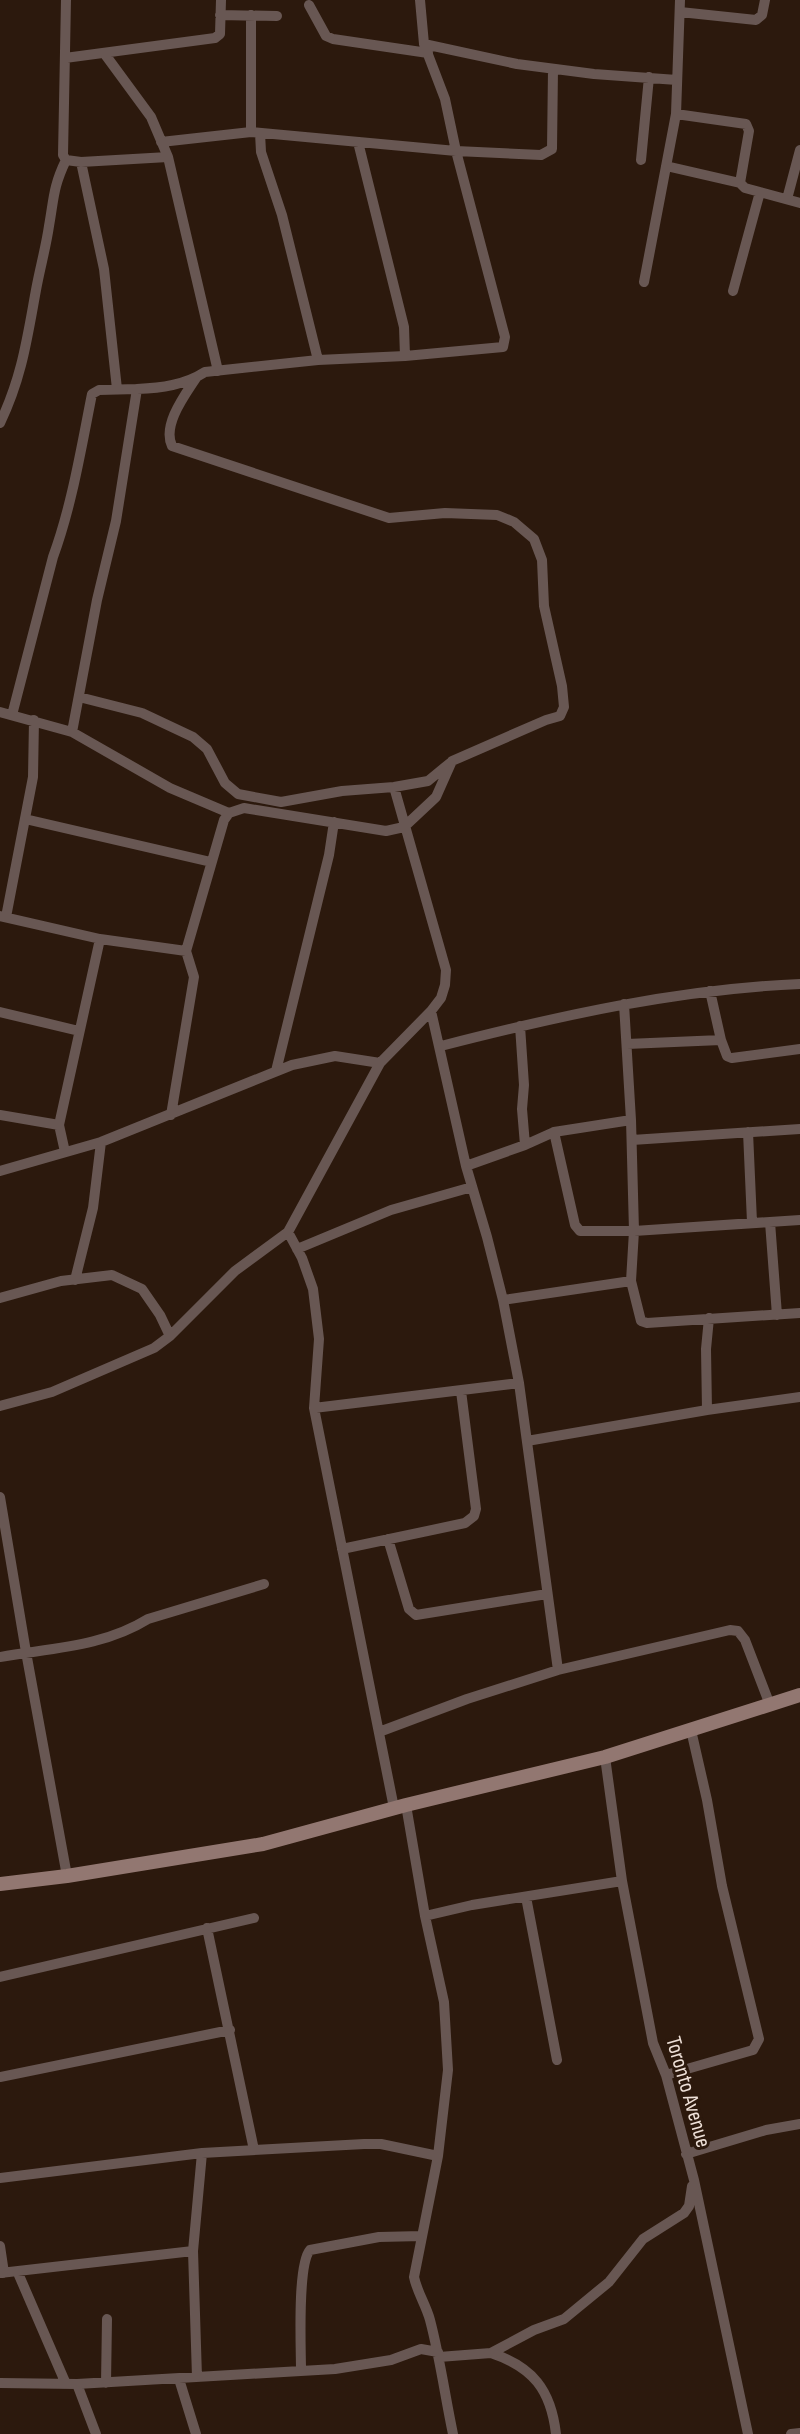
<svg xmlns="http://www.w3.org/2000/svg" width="800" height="2434" viewBox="0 0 800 2434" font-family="'Sofia Sans Condensed',sans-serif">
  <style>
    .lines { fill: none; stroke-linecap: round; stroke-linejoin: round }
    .street { stroke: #685753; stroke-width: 10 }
    .secondary { stroke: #927771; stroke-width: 14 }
    .labels { text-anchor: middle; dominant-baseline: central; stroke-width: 6; stroke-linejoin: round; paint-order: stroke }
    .street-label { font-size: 22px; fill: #eee0d8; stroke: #2c190d }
  </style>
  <rect width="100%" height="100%" fill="#2c190d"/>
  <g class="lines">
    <path class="street" d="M 66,0 L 63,155 L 66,160 L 81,162 L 168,157 L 218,371
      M 309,5 L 326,36 L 333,39 L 428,53
      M 680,12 L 756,20 L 762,15 L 765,0
      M 220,15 L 277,16
      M 424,44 L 517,64 L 594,74 L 677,80
      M 104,53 L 151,117 L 168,157
      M 65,58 L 215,38 L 220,34 L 221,0
      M 676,114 L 746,124 L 749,131 L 740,183 L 745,188 L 800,203
      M 251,132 L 251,15
      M 260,133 L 261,152 L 282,215 L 318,360
      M 161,142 L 251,132 L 456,151 L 541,155 L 552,149 L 553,69
      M 358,142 L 404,327 L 405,356
      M 641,160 L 649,77
      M 81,162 L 104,269 L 117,389
      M 666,166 L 740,183
      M 787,199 L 800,150
      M 644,282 L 676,114 L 680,0
      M 733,291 L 760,192
      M 0,423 C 22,377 27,339 36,290 C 40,268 46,247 49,226 C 54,198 53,187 66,160
      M 79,697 L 142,713 L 193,737 L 207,749 L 225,783 L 238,794 L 281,802 L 342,791 L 394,787 L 428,781 L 450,763
      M 0,712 L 72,732 L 170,788 L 229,813
      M 12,715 L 53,557 C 72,505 81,449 92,394 L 99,390 L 137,389
      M 72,732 L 97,600 L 116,521 L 137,389 C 161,388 185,385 205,372 L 318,360 L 405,356 L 503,347 L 505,337 L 456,151 L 445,99 L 424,44 L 420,0
      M 25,819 L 211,862
      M 0,916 L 100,939 L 186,951 L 224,820 L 229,813 L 244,808 L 386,831 L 404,827 L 436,797 L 452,761 L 546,720 L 560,716 L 564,707 L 562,686 L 544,606 L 542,560 L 534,539 L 514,522 L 497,515 L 445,513 L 389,518 L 172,446 C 162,425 185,395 196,378
      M 6,917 L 33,777 L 34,720
      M 710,991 L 721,1040 L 727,1056 L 732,1058 L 800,1049
      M 624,1004 L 631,1120 L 634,1231 L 631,1281 L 641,1321 L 647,1323 L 800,1313
      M 431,1011 L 466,1166 L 487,1237 L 503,1300 L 519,1383 L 558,1670
      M 0,1012 L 79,1031
      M 520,1026 L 524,1085 L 522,1109 L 525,1145
      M 627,1044 L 721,1040
      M 441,1046 C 558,1016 678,989 800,984
      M 276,1071 L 329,855 L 334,822
      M 0,1115 L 59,1125
      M 171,1115 L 194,977 L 186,951
      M 554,1132 L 575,1225 L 580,1231 L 634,1231 L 800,1220
      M 748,1132 L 752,1222
      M 632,1140 L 800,1129
      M 65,1152 L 59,1125 L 100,939
      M 466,1166 L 525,1145 L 554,1132 L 631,1120
      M 0,1171 L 101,1142 L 292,1065 L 335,1056 L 380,1063
      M 770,1222 L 777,1315
      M 288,1232 L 302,1258 L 313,1289 L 319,1339 L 314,1408 L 394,1808
      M 297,1249 L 391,1210 L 472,1187
      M 75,1280 L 93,1208 L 101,1142
      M 0,1298 L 61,1281 L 112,1275 L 142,1289 L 160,1315 L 170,1336
      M 503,1300 L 631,1281
      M 0,1406 L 52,1392 L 154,1348 L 170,1336 L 235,1271 L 288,1232 L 380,1063 L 431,1011 L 441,998 L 445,985 L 446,970 L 394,787
      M 314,1408 L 519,1383
      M 707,1410 L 800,1397
      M 527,1441 L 707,1410 L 706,1349 L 709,1318
      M 0,1497 L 26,1652 L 67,1876
      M 388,1539 L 409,1609 L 416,1615 L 547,1594
      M 342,1549 L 465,1523 L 474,1516 L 476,1509 L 461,1391
      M 0,1657 C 51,1648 103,1647 148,1619 L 264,1584
      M 379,1732 L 467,1699 L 558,1670 L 730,1630 L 738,1631 L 745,1640 L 770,1705
      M 605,1757 L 622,1881 L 653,2043 L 666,2075 L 694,2180 L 748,2434
      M 406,1805 L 425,1916 L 444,2002 L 448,2070 L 438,2156 L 414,2277 C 417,2292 426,2305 430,2320 C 440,2358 445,2396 453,2434
      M 526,1897 L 557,2060
      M 425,1916 L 472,1905 L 622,1881
      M 207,1928 L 254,2150
      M 0,1977 L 254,1918
      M 666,2075 L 753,2050 L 759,2039 L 722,1886 L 707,1800 L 691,1730
      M 0,2077 L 230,2030
      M 686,2154 L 766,2130 L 800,2124
      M 0,2178 L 202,2153 L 364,2144 L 381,2144 L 438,2156
      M 0,2246 L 4,2273
      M 0,2273 L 193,2251
      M 18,2273 L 66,2384
      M 491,2353 C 533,2367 551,2390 556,2434
      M 439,2357 L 491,2353 L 534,2330 L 564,2319 L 609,2282 L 643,2239 L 684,2213 L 689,2206 L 692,2186
      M 301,2370 C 301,2348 297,2265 310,2250 L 379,2237 L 422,2236
      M 197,2377 L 193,2251 L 202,2153
      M 179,2379 L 196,2434
      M 0,2383 L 77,2384 L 335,2369 L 391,2360 L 421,2349 L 438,2352
      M 106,2383 L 107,2319
      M 77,2384 L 96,2434
      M 791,2434 L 800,2433"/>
    <path class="secondary" d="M 0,1884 L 67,1876 L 263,1844 L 406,1805 L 605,1757 L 800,1695"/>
  </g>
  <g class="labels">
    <g class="street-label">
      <text transform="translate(688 2092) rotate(74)">Toronto Avenue</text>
    </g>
  </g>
</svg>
